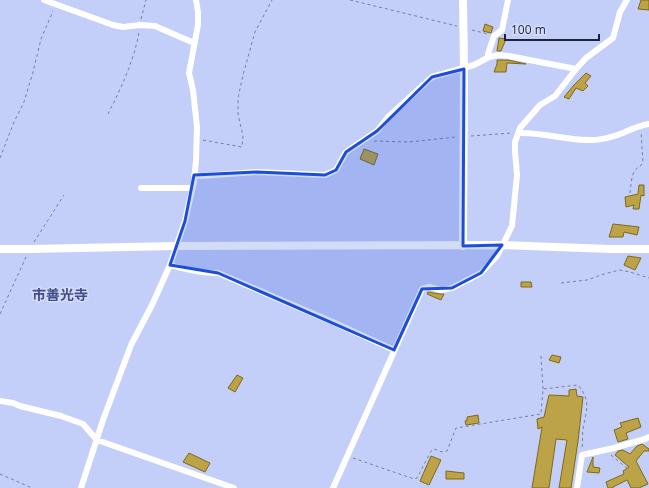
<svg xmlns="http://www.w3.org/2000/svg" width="649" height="488" viewBox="0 0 649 488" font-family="'Open Sans','Noto Sans JP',sans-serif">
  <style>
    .building { fill: #bda348; stroke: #7e6817 }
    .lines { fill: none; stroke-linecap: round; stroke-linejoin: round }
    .path { stroke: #767ea1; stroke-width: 1; stroke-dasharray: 3 3; stroke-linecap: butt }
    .minor { stroke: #fff; stroke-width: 6 }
    .tertiary { stroke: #fff; stroke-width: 8 }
    .marked { fill: #1d4ed8; fill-opacity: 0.2; stroke: #1d4ed8; stroke-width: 3; stroke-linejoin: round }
    .labels { text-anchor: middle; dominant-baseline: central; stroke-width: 3; stroke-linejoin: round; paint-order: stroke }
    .quarter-label { font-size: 14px; font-weight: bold; fill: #414e89; stroke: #d5ddf9 }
  </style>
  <rect width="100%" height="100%" fill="#c4cff9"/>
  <path class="building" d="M 641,0 L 649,0 L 649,10 L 638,9 Z
    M 485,24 L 493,27 L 491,33 L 483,31 Z
    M 499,38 L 506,39 L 501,51 L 497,51 Z
    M 497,60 L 508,60 L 526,64 L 507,63 L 506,72 L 494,72 L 497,64 Z
    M 586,73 L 591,76 L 585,83 L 588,86 L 583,91 L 576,88 L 569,99 L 564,97 L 574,85 Z
    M 364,149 L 378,154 L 374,165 L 360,159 Z
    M 639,185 L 644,185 L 644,196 L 641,195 L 639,209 L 633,209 L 634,205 L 626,207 L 625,197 L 638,194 Z
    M 613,224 L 639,227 L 637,235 L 624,232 L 623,237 L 609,237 Z
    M 628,256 L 641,258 L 635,270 L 624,265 Z
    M 521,282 L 531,282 L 532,287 L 521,287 Z
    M 428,292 L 440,294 L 444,294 L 441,300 L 427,294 Z
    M 552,355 L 561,357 L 559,363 L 549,360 Z
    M 237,375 L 243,378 L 235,392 L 228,388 Z
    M 576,389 L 577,396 L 583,397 L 578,441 L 571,488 L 559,488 L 567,440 L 556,439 L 549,488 L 532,488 L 542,427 L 538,429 L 537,419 L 544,417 L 549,395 L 569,396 L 569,390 Z
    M 478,415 L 479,423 L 466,425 L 465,421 L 467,420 L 467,417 Z
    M 638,418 L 641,427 L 626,433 L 628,439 L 618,442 L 614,430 L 622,427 L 620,423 Z
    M 642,444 L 649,449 L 649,451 L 644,451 L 636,461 L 648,484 L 639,488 L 631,488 L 627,480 L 613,487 L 613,488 L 608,488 L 606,482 L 624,474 L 623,471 L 629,467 L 615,455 L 618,451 L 623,450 L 630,454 L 637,446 Z
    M 189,453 L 210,463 L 205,472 L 183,462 Z
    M 431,456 L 441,460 L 429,485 L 420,481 Z
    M 593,457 L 593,467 L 600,468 L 599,473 L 587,472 Z
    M 446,471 L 464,473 L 464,479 L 446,479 Z"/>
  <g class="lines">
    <path class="path" d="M 350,0 L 457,26
      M 141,19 L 146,0
      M 472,30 L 488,34
      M 108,114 C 121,88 134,61 139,32
      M 471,136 L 512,133
      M 203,140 L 242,147 L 243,136 L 238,114 L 238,98 L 243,75 L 255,32 L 272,0
      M 374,141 L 409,142 L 456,137
      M 0,158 L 14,122 L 24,102 L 33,72 L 41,39 L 53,11
      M 630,193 C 631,186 631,178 634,172 C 636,168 640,167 643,163 L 641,132
      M 34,242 L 64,195
      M 561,283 L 587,280 L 604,274 L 620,270 L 630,272 L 649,278
      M 0,314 L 26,257
      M 541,356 L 543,389
      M 611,455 L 628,469
      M 353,458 L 414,479 L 417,478 L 431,451 L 434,449 L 442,452 L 447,451 L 456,428 L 541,414 L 543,389 L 578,385 C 592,402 586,410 583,429 C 582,436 583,442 582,448
      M 0,474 L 32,488"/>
    <path class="minor" d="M 44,0 L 113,25 L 123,27 L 140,25 L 155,26 L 194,43
      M 489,57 L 488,54 L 494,36 L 502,30 L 508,0
      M 519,133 C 543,132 568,141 593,140 C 600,140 613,137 620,134 C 630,130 637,126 649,124
      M 194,175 L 201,176 L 257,172 L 325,175 L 336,170 L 346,152 L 377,131 L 388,117 L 432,77 L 474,65 L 489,57 L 499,55 L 509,56 L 576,69
      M 141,188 L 192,188
      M 170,265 C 186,270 201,273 218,273 L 335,323 L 394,350
      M 0,401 L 13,403 L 20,406 L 61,416 L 83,424 L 97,440 L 234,488
      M 81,488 L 103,420 L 131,345 L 152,305 L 170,265 L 185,221 L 194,182 L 196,160 L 197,127 L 193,90 L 189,73 L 198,25 L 198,12 L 196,0
      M 333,488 L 422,289 L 429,287 L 441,290 L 452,288 L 481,273 L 497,256 L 512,226 L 517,175 L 515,151 L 515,142 L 520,128 L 540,105 L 555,96 L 576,69 L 586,58 L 613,38 L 620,12 L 627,0
      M 577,488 L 582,455 L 614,448 L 645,439 L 649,437"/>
    <path class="tertiary" d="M 463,246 L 464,69 L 463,0
      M 0,249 L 29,249 L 176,246 L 502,245 L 610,249 L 649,249"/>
  </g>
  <path class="marked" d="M 464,69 L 463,246 L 502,245 L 481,273 L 452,288 L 422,289 L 394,350 L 218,273 L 170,265 L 185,221 L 194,175 L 257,172 L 325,175 L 336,170 L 346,152 L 377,131 L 432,77 Z"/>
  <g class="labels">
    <g class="quarter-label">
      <text x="60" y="294">市善光寺</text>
    </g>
  </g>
  <path d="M505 34v6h94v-6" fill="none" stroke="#1d233d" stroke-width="2"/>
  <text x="511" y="34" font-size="12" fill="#1d233d" stroke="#d5ddf9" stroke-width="3" paint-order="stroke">100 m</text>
</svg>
